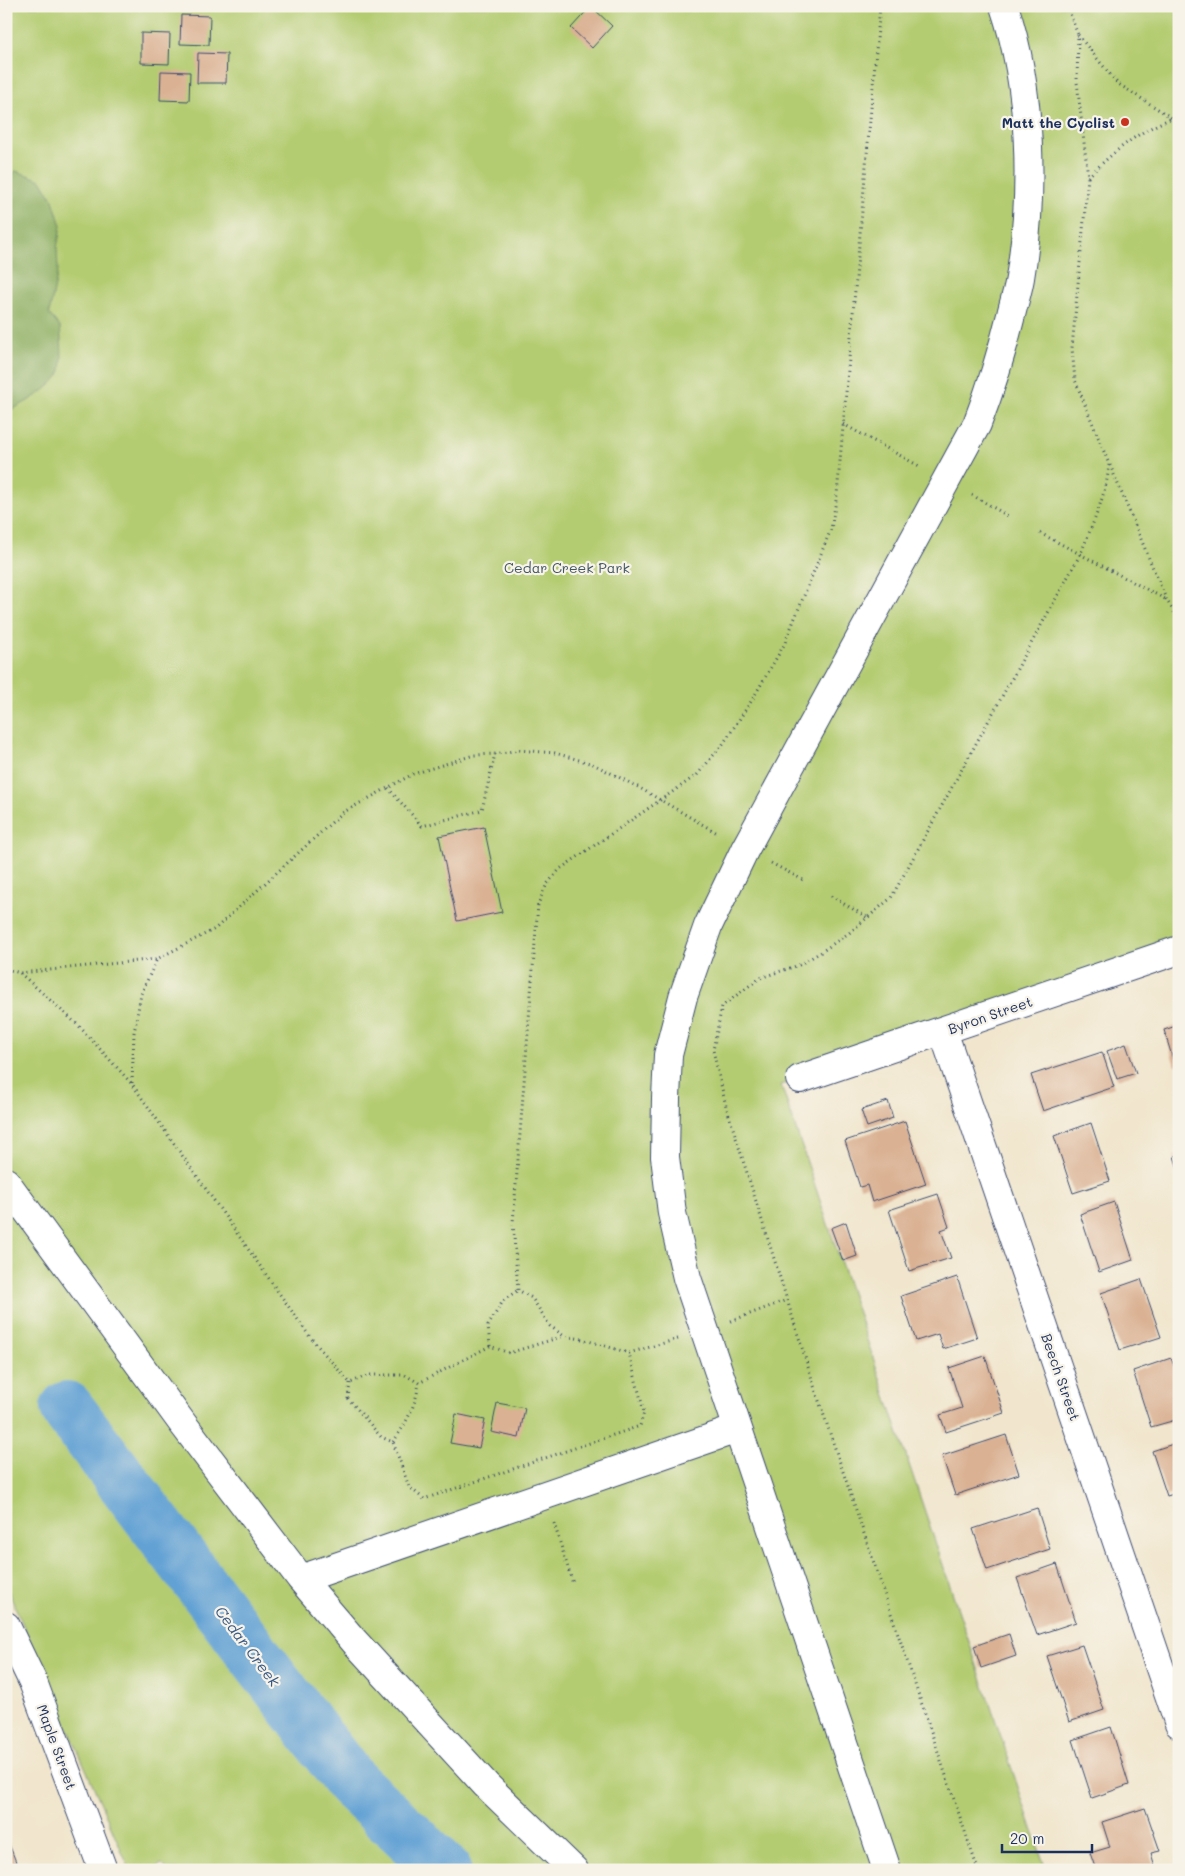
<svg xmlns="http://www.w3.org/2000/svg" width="1185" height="1876" viewBox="0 0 1185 1876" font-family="Mali,sans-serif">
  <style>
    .green { fill: #b4cc71; stroke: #687e68 }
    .forest { fill: #8fb063; stroke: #557060 }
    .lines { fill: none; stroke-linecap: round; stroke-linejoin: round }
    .river { stroke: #62a1d4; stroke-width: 54 }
    .building { fill: #dab193 }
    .minor-casing { stroke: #3b4a6f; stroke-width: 30 }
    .path { stroke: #3b4a6f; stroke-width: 3; stroke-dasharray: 1 4; stroke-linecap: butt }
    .minor { stroke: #fff; stroke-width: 28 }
    .poi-dot { fill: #c8321e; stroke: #f7f3e8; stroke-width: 2 }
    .labels { text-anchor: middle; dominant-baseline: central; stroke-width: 4.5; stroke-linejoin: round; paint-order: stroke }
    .poi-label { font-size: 14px; font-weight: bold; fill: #1b2f5e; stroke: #f7f3e8; text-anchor: end }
    .park-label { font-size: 14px; fill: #415663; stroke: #f7f3e8 }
    .street-label { font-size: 14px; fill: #1b2f5e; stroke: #f7f3e8 }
    .water-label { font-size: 15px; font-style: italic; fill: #345787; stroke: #f7f3e8 }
  </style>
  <rect width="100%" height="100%" fill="#f7f3e8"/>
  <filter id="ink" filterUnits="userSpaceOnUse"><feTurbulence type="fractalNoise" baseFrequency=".02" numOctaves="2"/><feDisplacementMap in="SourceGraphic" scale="10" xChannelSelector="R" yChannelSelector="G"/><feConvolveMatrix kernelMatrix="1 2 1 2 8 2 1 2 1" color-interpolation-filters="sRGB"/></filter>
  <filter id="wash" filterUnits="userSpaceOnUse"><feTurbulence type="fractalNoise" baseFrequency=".0096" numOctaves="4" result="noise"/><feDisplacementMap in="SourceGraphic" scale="20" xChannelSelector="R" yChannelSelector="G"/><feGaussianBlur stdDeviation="1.12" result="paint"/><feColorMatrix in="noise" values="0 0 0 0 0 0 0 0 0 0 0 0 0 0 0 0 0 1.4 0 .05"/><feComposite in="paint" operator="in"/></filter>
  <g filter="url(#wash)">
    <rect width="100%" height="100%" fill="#f1e6cd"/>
    <path class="green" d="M 6,6 L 1179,6 L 1179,952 L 781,1085 L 1046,1870 L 168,1870 L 161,1864 L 154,1870 L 130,1870 L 6,1586 Z"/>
    <path class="forest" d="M 16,171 L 41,180 L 53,200 L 61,226 L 57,248 L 58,271 L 49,314 L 60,327 C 61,339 63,358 61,370 C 57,386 21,406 6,412 L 6,177 Z"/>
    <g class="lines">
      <path class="river" d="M 67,1408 L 351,1782 L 445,1870"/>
    </g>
    <g id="blocks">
      <path class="building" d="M 591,6 L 612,26 L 592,48 L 571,28 Z
        M 181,15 L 210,16 L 209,45 L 180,44 Z
        M 141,33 L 170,34 L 169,64 L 141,63 Z
        M 198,53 L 227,54 L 226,83 L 197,83 Z
        M 161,71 L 190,72 L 189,101 L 160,100 Z
        M 484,827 L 502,912 L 457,921 L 439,836 Z
        M 1179,1025 L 1179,1065 L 1175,1066 L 1164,1030 Z
        M 1126,1044 L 1136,1073 L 1117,1079 L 1107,1051 Z
        M 1102,1052 L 1114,1087 L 1043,1111 L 1031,1075 Z
        M 888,1101 L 893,1118 L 867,1127 L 861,1110 Z
        M 905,1121 L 926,1184 L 872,1202 L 867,1185 L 860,1187 L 845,1141 Z
        M 1091,1123 L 1110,1181 L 1073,1193 L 1054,1136 Z
        M 1179,1155 L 1179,1169 L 1178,1169 L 1174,1156 Z
        M 938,1194 L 949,1227 L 941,1230 L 951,1258 L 909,1271 L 889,1210 Z
        M 1114,1202 L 1133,1260 L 1099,1272 L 1080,1214 Z
        M 846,1222 L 857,1256 L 843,1261 L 831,1228 Z
        M 957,1277 L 977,1338 L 943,1349 L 938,1334 L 916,1341 L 901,1296 Z
        M 1141,1279 L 1161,1337 L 1120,1350 L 1101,1293 Z
        M 985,1356 L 1004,1413 L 946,1432 L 940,1415 L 962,1408 L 949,1368 Z
        M 1171,1358 L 1179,1379 L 1179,1419 L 1151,1427 L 1133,1371 Z
        M 497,1403 L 525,1408 L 519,1438 L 491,1432 Z
        M 456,1414 L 485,1420 L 479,1448 L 450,1443 Z
        M 1006,1435 L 1019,1474 L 955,1495 L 942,1456 Z
        M 1179,1442 L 1179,1498 L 1178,1498 L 1177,1493 L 1167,1496 L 1152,1451 Z
        M 1037,1508 L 1050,1549 L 987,1570 L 973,1529 Z
        M 1057,1564 L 1076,1622 L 1037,1635 L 1017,1578 Z
        M 1009,1634 L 1016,1656 L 981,1668 L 974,1646 Z
        M 1082,1645 L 1104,1710 L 1069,1722 L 1047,1656 Z
        M 1111,1727 L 1129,1785 L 1092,1798 L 1073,1740 Z
        M 1145,1808 L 1160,1851 L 1151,1853 L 1156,1870 L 1096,1870 L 1090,1853 L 1110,1847 L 1102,1822 Z
        M 6,1836 L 16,1862 L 12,1864 L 14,1870 L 6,1870 Z"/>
    </g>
  </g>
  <g filter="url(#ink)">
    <use href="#blocks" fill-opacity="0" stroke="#3b4a6f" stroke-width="1"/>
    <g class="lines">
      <g class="minor-casing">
        <path id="minor" d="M 943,1031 L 1179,1724
          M 800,1079 L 1179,950
          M 6,1182 L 183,1424 L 301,1579 L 354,1641 L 486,1785 L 574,1870
          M 301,1579 L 737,1429
          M 6,1626 L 33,1682 L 103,1870
          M 887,1870 L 687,1278 L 672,1213 L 665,1157 L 666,1098 L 668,1055 L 683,997 L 708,926 L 745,849 L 977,424 C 991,388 1002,352 1011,315 C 1014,302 1018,290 1020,278 C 1034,192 1032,89 1004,6"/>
      </g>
      <path class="path" d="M 1078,35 L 1117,83 L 1172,118
        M 1088,177 C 1114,151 1143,127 1179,116
        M 843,424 L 921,467
        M 1110,465 L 1166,599 L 1179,620
        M 972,495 L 1008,516
        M 1040,533 L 1165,599
        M 388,788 L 422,826 L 482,810 L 495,754
        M 771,863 L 805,881
        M 831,896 L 868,918
        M 6,969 L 20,973 L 157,959 L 215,929 L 342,813 L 413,774 L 474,755 L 495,754 L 519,750 L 555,753 L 593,764 L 638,787 L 719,834
        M 20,973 L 79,1026 L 132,1084 L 310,1337 L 350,1383 L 368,1375 L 405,1375 L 419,1383 L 490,1346 L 509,1353 L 564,1336
        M 132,1083 L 134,1033 L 141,994 L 157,959
        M 731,1321 L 787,1300
        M 678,1339 L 629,1353 L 582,1339 L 564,1336 L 550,1326 L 532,1298 L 518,1290 L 513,1223 L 538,904 L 547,884 L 560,869 L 697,775 L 723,744 L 752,700 L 784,645 L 831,529 L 837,495 L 880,6
        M 490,1346 L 488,1326 L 503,1301 L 518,1290
        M 350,1383 L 348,1398 L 381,1437 L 393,1442 L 409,1487 L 424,1499 L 640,1426 L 644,1412 L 629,1353
        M 393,1442 C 406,1424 416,1405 419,1383
        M 554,1523 L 573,1584
        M 978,1870 L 816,1392 L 726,1106 L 713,1050 L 722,1006 L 760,978 L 799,965 L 821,952 L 849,933 L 891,898 L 1081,553 C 1092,525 1107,494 1109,464 L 1075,380 L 1072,348 L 1088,177 L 1077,82 L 1078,35 L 1067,6"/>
      <use href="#minor" class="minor"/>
    </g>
  </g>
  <circle class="poi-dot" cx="1125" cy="122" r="5"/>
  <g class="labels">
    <g class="poi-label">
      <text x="1115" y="122">Matt the Cyclist</text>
    </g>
    <g class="park-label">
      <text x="567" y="567">Cedar Creek Park</text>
    </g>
    <g class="street-label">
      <text transform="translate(990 1015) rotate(-19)">Byron Street</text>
      <text transform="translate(1061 1377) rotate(71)">Beech Street</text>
      <text transform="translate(57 1747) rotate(70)">Maple Street</text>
    </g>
    <g class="water-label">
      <text transform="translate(248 1646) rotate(53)">Cedar Creek</text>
    </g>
  </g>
  <rect width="1185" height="1876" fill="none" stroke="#f7f3e8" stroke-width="25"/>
  <path d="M1002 1844v8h90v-8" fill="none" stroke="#1b2f5e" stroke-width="2.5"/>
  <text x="1010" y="1844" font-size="15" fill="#1b2f5e" stroke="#f7f3e8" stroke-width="4" paint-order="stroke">20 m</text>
</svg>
